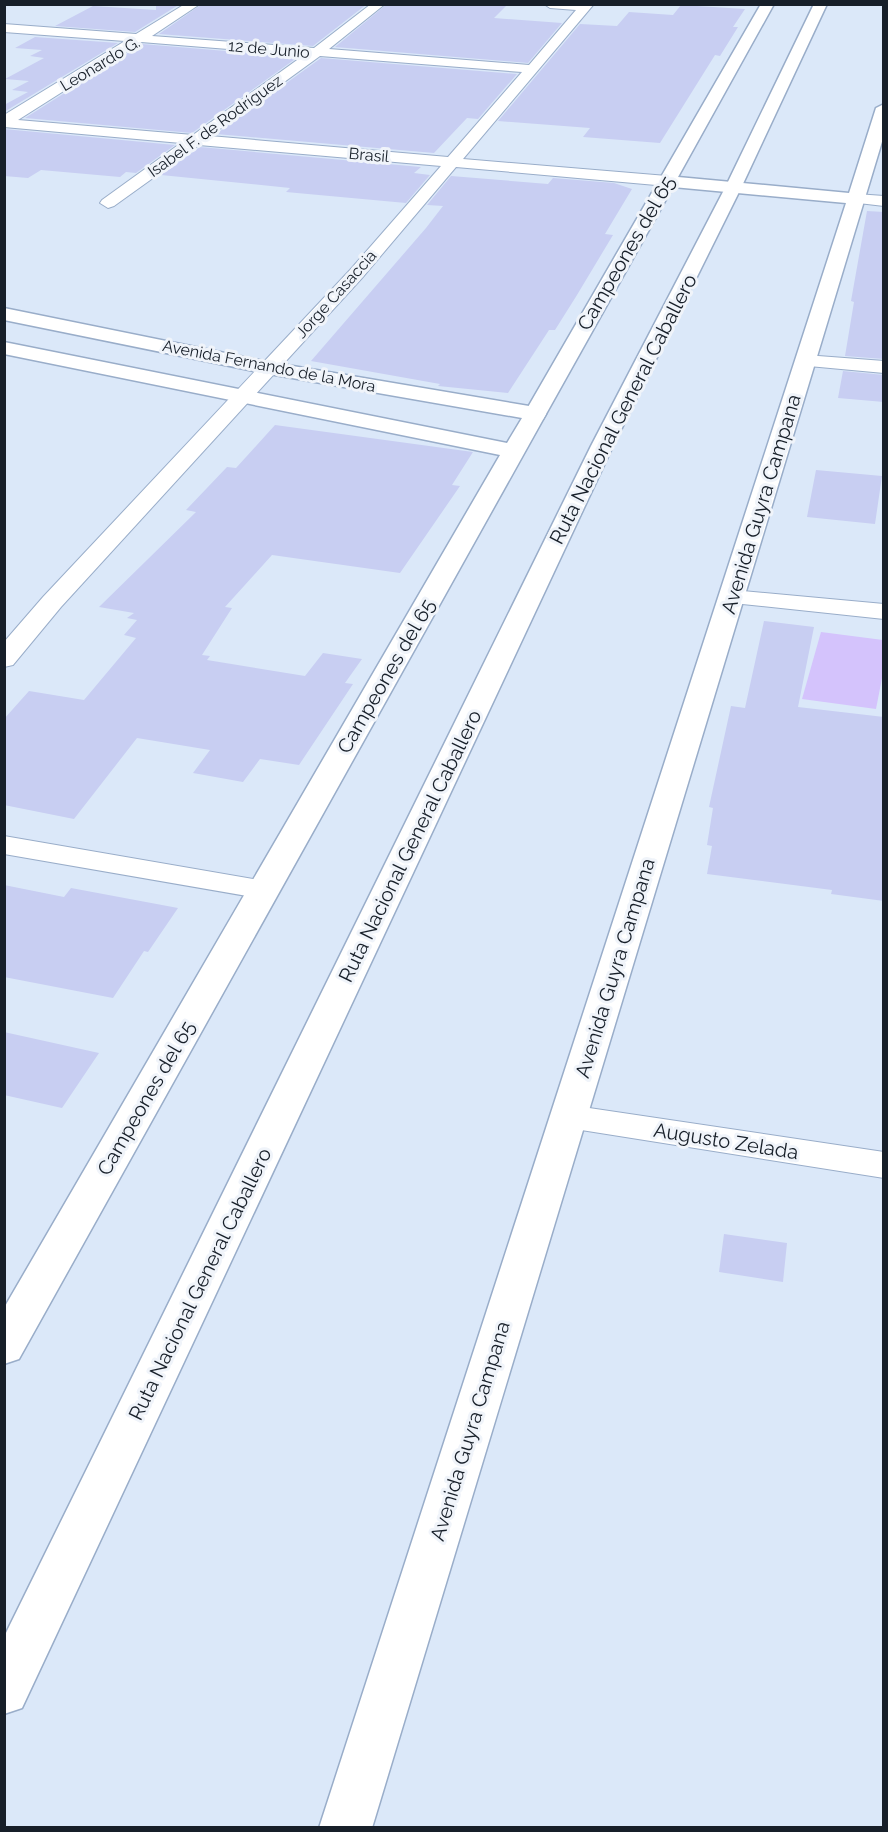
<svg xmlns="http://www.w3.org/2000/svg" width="888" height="1832" viewBox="0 0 888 1832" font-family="Raleway,sans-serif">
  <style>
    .green { fill: #d4c3fc }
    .building { fill: #c8cef2 }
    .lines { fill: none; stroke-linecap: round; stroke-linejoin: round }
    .minor-casing { stroke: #99adc9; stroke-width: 2 }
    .tertiary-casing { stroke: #99adc9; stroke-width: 3 }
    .secondary-casing { stroke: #99adc9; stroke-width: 3 }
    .trunk-casing { stroke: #99adc9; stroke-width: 3 }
    .minor { fill: #fff; fill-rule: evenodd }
    .tertiary { fill: #fff; fill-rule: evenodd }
    .secondary { fill: #fff; fill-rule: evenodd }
    .trunk { fill: #fff; fill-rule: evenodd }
    .labels { text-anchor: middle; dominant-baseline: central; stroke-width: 6; stroke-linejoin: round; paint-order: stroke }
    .far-street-label { font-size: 16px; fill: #171f29; stroke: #f0f4fa }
    .street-label { font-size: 20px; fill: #171f29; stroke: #f0f4fa }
  </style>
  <rect width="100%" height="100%" fill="#dbe8f9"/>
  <path class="green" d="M 821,632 L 883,640 L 883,673 L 876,709 L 802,699 Z"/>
  <path class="building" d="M 156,4 L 180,4 L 135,32 L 55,26 L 93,6 L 156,10 Z
    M 202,4 L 367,4 L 313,46 L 159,34 Z
    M 387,4 L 508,4 L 494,18 L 562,23 L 528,63 L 335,47 Z
    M 681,5 L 745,9 L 733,27 L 738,27 L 720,56 L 715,55 L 660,143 L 583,137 L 590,128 L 498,121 L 580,24 L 617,26 L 629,12 L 673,15 Z
    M 35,37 L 118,43 L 4,112 L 4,105 L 28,92 L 12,90 L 29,81 L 5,79 L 44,58 L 30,56 L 42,50 L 15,48 Z
    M 142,44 L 298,57 L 192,133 L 25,118 Z
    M 321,58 L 517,74 L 478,119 L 467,118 L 434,153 L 216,134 Z
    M 4,129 L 175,145 L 136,173 L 126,172 L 120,177 L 41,170 L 28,178 L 4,176 Z
    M 200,147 L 421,167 L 414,173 L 430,175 L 406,203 L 286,192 L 290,188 L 161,175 Z
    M 451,176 L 548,184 L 553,178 L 614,183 L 632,189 L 605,234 L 613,235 L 577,295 L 555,330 L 549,330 L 508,393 L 438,386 L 440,384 L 311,361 L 426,228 L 443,206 L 427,205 Z
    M 867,211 L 884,212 L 884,359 L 845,356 L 854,302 L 851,301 Z
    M 843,371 L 884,375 L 884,402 L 838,398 Z
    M 275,425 L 473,452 L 452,485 L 460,486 L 400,573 L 272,555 L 225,607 L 232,608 L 202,655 L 210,656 L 207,660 L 305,676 L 323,653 L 362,659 L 345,683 L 353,684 L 299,765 L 260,759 L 243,782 L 193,773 L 210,750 L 137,738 L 74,819 L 4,805 L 4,719 L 29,691 L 84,700 L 136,638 L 124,635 L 137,620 L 127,618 L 134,613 L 99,607 L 196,512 L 186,510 L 227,467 L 236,468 Z
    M 816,470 L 882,476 L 875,524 L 807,517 Z
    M 764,621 L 814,627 L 798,707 L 884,717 L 884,901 L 831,894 L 832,890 L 707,874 L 712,846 L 707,845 L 713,808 L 709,807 L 731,706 L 745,708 Z
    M 4,885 L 64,897 L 71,888 L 178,908 L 148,952 L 144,951 L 113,998 L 4,977 Z
    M 4,1032 L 99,1053 L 62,1108 L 4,1095 Z
    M 724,1234 L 787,1243 L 783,1282 L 719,1272 Z"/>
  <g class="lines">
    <g class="minor-casing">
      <path id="minor" d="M 185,4 L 200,4 L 152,36 L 314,48 L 371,4 L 385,4 L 329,49 L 529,65 L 576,10 L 550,8 L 544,4 L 594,4 L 463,159 L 667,176 L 675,181 L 667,186 L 456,167 L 362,278 L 61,607 L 13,665 L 4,667 L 4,642 L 43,597 L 350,270 L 441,166 L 199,145 L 114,206 L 108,208 L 100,203 L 102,200 L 181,143 L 4,127 L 4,115 L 125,41 L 4,32 L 4,24 L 136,34 ZM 141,42 L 304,55 L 193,135 L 18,120 ZM 320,56 L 522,72 L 448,157 L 210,136 Z
        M 856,194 L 884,196 L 884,206 L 850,202 L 848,199 L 850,196 Z
        M 805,355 L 884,361 L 884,373 L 798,365 L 795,361 L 798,357 Z
        M 732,590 L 884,604 L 884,619 L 723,602 L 720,597 L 723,592 Z
        M 4,836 L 264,881 L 275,883 L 279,890 L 275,897 L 264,899 L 4,854 Z
        M 569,1105 L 884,1152 L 884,1178 L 556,1126 L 551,1117 L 556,1108 Z"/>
    </g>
    <g class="tertiary-casing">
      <path id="tertiary" d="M 761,4 L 774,4 L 678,177 L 849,193 L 876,108 L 884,104 L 884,135 L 372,1828 L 319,1828 L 846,203 L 673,187 L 546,414 L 543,419 L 535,421 L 527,419 L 524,414 Z"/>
    </g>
    <g class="secondary-casing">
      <path id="secondary" d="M 4,308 L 269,362 L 535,407 L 543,409 L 546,414 L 19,1359 L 4,1364 L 4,1308 L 500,455 L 4,354 L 4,342 L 507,443 L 522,418 L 269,374 L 4,320 Z"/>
    </g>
    <g class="trunk-casing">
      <path id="trunk" d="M 814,4 L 827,4 L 741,188 L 613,446 L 22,1708 L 4,1714 L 4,1637 L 591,446 L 725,188 Z"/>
    </g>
    <use href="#minor" class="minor"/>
    <use href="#tertiary" class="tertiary"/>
    <use href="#secondary" class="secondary"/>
    <use href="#trunk" class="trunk"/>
  </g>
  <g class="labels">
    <g class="far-street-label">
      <text transform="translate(269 49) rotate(5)">12 de Junio</text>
      <text transform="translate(100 64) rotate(-31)">Leonardo G.</text>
      <text transform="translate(215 126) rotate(-36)">Isabel F. de Rodríguez</text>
      <text transform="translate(369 155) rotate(5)">Brasil</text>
      <text transform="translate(336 294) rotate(-48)">Jorge Casaccia</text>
      <text transform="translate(269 366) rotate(11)">Avenida Fernando de la Mora</text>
    </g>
    <g class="street-label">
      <text transform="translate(626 253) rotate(-60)">Campeones del 65</text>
      <text transform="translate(623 409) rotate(-63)">Ruta Nacional General Caballero</text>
      <text transform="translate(761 504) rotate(-73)">Avenida Guyra Campana</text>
      <text transform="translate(386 676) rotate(-60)">Campeones del 65</text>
      <text transform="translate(410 846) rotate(-64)">Ruta Nacional General Caballero</text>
      <text transform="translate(615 968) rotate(-73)">Avenida Guyra Campana</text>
      <text transform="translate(146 1098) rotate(-60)">Campeones del 65</text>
      <text transform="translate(726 1141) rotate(9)">Augusto Zelada</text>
      <text transform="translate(200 1284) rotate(-64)">Ruta Nacional General Caballero</text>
      <text transform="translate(470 1431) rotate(-73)">Avenida Guyra Campana</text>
    </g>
  </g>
  <rect width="888" height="1832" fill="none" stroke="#171f29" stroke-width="12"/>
</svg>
